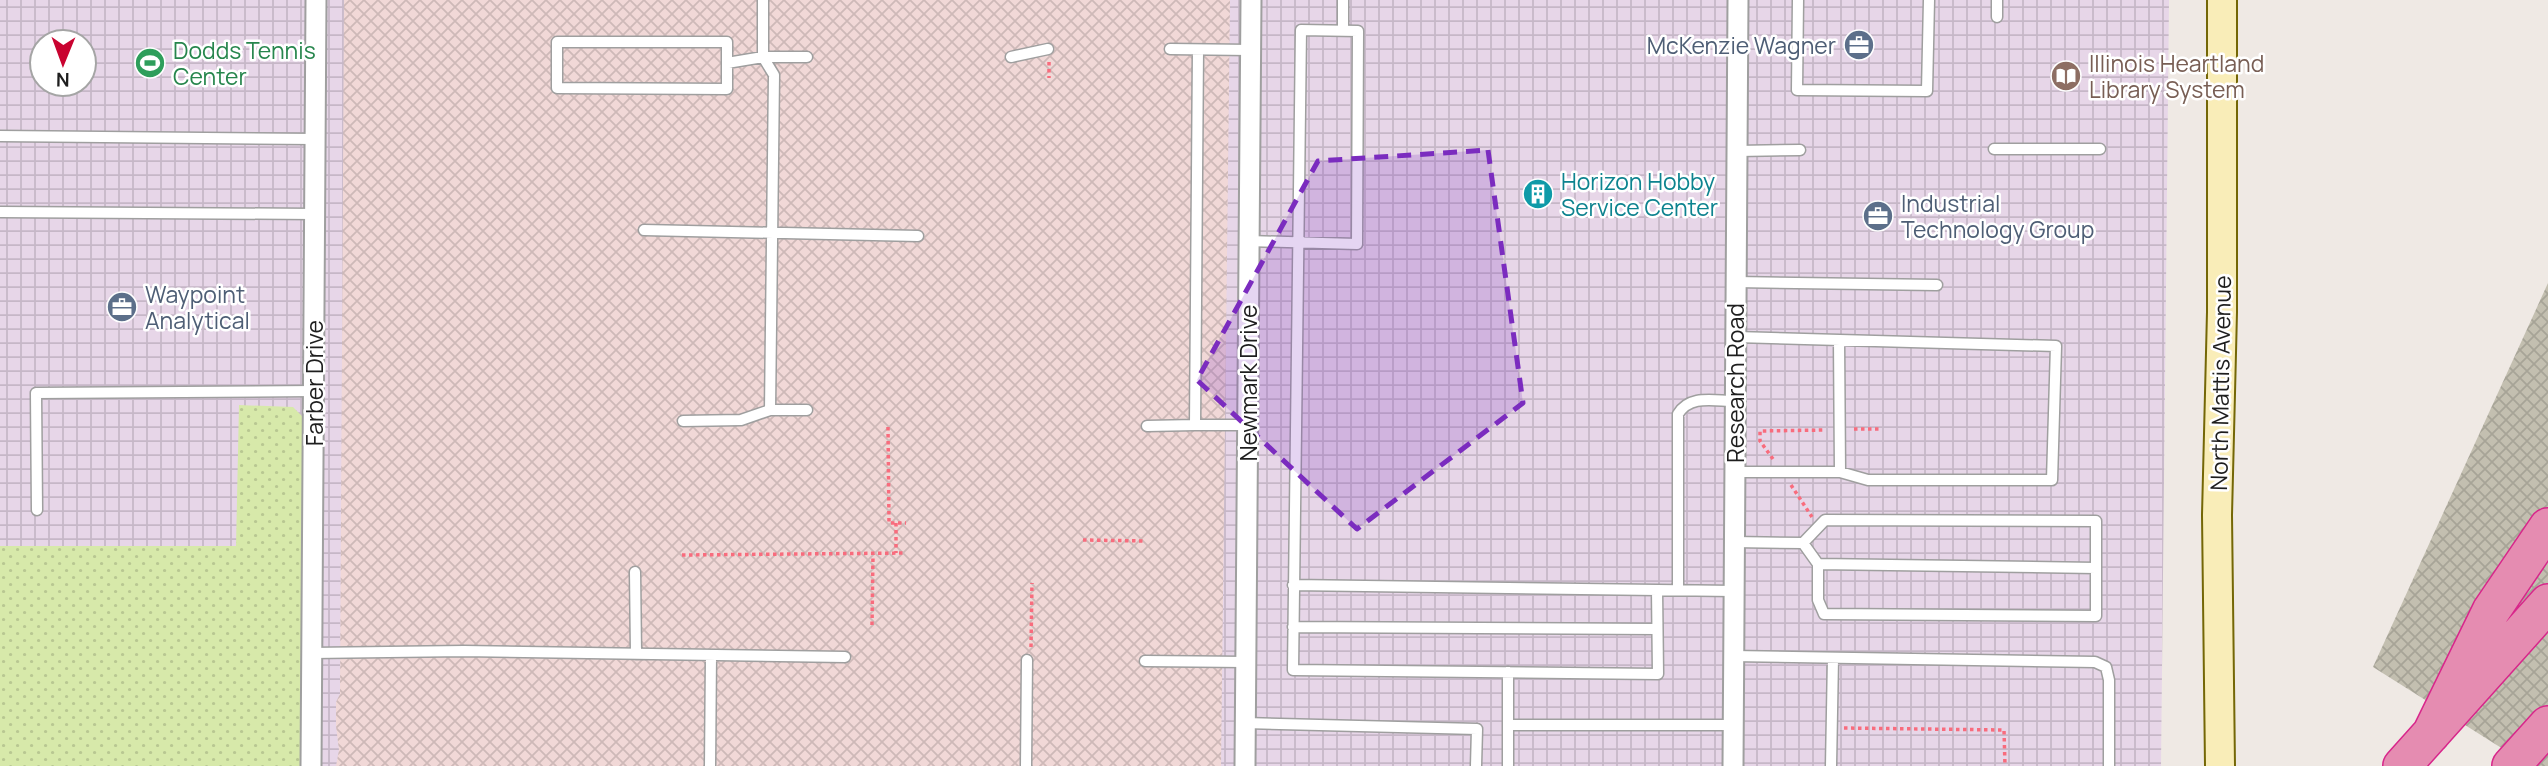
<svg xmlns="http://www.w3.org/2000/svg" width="2548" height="766" viewBox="0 0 2548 766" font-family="Manrope,sans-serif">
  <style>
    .industrial { fill: url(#industrial-grid); fill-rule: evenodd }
    .military { fill: url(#military-cross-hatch) }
    .construction { fill: url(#construction-cross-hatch) }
    .grass { fill: url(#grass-dots) }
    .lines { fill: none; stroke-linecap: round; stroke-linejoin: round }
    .lane-casing { stroke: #9f9f9f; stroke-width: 13 }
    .street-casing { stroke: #9f9f9f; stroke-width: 23 }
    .secondary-casing { stroke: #746706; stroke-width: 32 }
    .highway-casing { stroke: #d8268b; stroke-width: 40 }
    .path { stroke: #f86c7d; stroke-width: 3.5; stroke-dasharray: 3.5 3.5; stroke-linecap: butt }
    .lane { stroke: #fff; stroke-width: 10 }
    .street { stroke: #fff; stroke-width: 19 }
    .secondary { stroke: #f9edb8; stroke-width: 28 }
    .highway { stroke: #e58cb1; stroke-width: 37 }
    .marked { fill: #7b2cbf; fill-opacity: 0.2; stroke: #7b2cbf; stroke-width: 5; stroke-dasharray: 14 9; stroke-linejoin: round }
    .labels { text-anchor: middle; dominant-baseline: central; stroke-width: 5; stroke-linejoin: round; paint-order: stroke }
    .service-label { font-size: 23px; fill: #4e5e75; stroke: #fff; text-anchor: start }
    .leisure-label { font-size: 23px; fill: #27864d; stroke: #fff; text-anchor: start }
    .education-label { font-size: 23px; fill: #785e54; stroke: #fff; text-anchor: start }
    .culture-label { font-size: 23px; fill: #0d838f; stroke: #fff; text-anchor: start }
    .street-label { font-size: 23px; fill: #1e1e1e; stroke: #fff }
  </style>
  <defs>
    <pattern id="industrial-grid" width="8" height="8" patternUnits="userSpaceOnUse" patternTransform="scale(1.75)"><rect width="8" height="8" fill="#e7d6e8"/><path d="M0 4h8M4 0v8" fill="none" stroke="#c6b7c7"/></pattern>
    <pattern id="military-cross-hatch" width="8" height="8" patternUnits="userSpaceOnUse" patternTransform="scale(1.75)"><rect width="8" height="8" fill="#f1d8d7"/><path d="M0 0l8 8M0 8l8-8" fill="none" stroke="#ceb9b8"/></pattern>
    <pattern id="construction-cross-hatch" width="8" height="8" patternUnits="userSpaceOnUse" patternTransform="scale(1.75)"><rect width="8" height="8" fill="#c3bfb0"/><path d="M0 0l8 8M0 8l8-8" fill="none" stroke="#a7a497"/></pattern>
    <pattern id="grass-dots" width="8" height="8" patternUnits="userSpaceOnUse" patternTransform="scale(1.75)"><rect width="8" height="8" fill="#d7e9aa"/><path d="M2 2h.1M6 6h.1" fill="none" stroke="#b8c792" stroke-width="1.8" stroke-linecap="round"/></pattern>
  </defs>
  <rect width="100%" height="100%" fill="#efe9e4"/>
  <path class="industrial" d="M 0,0 L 2169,0 L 2161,766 L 0,766 ZM 42,42 L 84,42 L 84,84 L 42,84 Z"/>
  <path class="military" d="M 344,0 L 1230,0 L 1221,766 L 336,766 L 339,750 L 336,726 L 336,702 L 340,694 Z"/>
  <path class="construction" d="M 2548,283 L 2548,766 L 2530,766 L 2373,667 Z"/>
  <path class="grass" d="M 239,405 L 293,407 L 303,417 L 300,766 L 0,766 L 0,546 L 236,546 Z"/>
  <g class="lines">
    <g class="lane-casing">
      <path id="lane" d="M 763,0 L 763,57 L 774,75 L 770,410
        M 1798,0 L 1797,90 L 1927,91 L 1929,0
        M 1997,17 L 1997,0
        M 1343,31 L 1343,0
        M 557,42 L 727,42 L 727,89 L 557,88 Z
        M 1170,49 L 1250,50
        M 1011,57 L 1048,49
        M 727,63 L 763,57 L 807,57
        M 0,136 L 315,139
        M 1994,149 L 2100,149
        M 1737,151 L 1800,150
        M 0,212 L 315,214
        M 644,230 L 918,236
        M 1249,241 L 1357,244 L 1358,31 L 1301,30 C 1298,244 1294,457 1293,670 L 1658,674 L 1657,590
        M 1736,282 L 1937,285
        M 1839,340 L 1840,472
        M 683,421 L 741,420 L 770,410 L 807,410
        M 1195,425 L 1247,425
        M 1147,426 L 1195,425 L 1198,50
        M 1735,472 L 1840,472 L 1868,480 L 2052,480 L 2056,346 L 1736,337
        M 37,510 L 36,393 L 314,391
        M 1734,542 L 1803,543 L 1825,520 L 2096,521 L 2096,616 L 1824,614 L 1818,600 L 1818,564
        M 1803,543 L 1818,564 L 2096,568
        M 635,572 L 636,654
        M 1293,585 L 1734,591
        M 1678,590 L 1678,414 C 1690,394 1714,401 1735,401
        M 1293,627 L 1657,629
        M 312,653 L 464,651 L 845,657
        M 1733,656 L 2095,662 L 2106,667 L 2109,680 L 2109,766
        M 1145,661 L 1245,662
        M 1508,672 L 1508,725
        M 1245,723 L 1477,729 L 1476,766
        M 710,766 L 711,655
        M 1026,766 L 1027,660
        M 1508,766 L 1508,725 L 1733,725
        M 1831,766 L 1833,658"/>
    </g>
    <g class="street-casing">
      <path id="street" d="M 311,766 L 316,0
        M 1245,766 L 1251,0
        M 1733,766 L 1738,0"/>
    </g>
    <g class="secondary-casing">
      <path id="secondary" d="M 2220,766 L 2217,515 L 2222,312 L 2222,0"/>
    </g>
    <g class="highway-casing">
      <path id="highway" d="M 2431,734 L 2491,611 L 2548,527
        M 2402,766 L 2548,603
        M 2511,766 L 2548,725"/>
    </g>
    <path class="path" d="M 1049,62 L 1049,78
      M 888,427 L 889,523 L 906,523
      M 1854,429 L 1879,429
      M 1773,459 L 1760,441 L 1760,431 L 1825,430
      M 1791,485 L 1812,517
      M 896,523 L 896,553
      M 1083,540 L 1146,541
      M 682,555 L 906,553
      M 872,625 L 873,554
      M 1031,647 L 1032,583
      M 1844,728 L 2004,730 L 2005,766"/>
    <use href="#lane" class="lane"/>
    <use href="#street" class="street"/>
    <use href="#secondary" class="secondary"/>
    <use href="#highway" class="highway"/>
  </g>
  <path class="marked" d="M 1488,150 L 1523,403 L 1357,529 L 1197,380 L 1318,161 Z"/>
  <defs>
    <g id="office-disc" transform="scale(1.575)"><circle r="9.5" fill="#5c6f8a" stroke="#fff"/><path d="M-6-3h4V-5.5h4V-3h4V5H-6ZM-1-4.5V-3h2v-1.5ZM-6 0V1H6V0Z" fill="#fff"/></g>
    <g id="stadium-disc" transform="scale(1.575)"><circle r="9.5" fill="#2e9e5b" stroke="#fff"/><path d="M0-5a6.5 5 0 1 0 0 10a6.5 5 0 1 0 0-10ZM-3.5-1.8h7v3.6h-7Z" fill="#fff"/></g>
    <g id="library-disc" transform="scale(1.575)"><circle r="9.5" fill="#8d6e63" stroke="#fff"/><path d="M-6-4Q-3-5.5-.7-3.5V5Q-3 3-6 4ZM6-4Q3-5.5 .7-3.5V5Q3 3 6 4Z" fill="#fff"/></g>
    <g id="building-disc" transform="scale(1.575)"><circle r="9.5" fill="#0f9aa8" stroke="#fff"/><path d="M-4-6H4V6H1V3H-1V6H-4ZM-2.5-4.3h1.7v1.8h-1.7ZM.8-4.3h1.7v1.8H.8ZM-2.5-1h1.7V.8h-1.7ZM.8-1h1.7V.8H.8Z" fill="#fff"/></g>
  </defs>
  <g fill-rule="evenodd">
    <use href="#office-disc" x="1859" y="45"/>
    <use href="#stadium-disc" x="150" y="63"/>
    <use href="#library-disc" x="2066" y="76"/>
    <use href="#building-disc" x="1538" y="194"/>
    <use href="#office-disc" x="1878" y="216"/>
    <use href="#office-disc" x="122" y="307"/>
  </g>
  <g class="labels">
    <g class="service-label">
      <text x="1836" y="45" text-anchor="end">McKenzie Wagner</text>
      <text x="1901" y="203">Industrial<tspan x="1901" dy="26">Technology Group</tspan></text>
      <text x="145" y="294">Waypoint<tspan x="145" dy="26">Analytical</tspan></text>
    </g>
    <g class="leisure-label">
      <text x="173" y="50">Dodds Tennis<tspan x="173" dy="26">Center</tspan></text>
    </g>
    <g class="education-label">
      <text x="2089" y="63">Illinois Heartland<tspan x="2089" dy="26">Library System</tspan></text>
    </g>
    <g class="culture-label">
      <text x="1561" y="181">Horizon Hobby<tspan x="1561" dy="26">Service Center</tspan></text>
    </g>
    <g class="street-label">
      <text transform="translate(314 383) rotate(-90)">Farber Drive</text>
      <text transform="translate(1248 383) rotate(-90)">Newmark Drive</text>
      <text transform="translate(1735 383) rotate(-90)">Research Road</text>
      <text transform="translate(2220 383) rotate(-89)">North Mattis Avenue</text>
    </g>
  </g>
  <g transform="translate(63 63) rotate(181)"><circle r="33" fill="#ffffff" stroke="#a5a5a5" stroke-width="2"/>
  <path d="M0-5L12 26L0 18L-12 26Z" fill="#c90330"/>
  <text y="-10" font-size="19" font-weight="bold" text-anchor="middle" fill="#1e1e1e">N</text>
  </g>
</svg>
